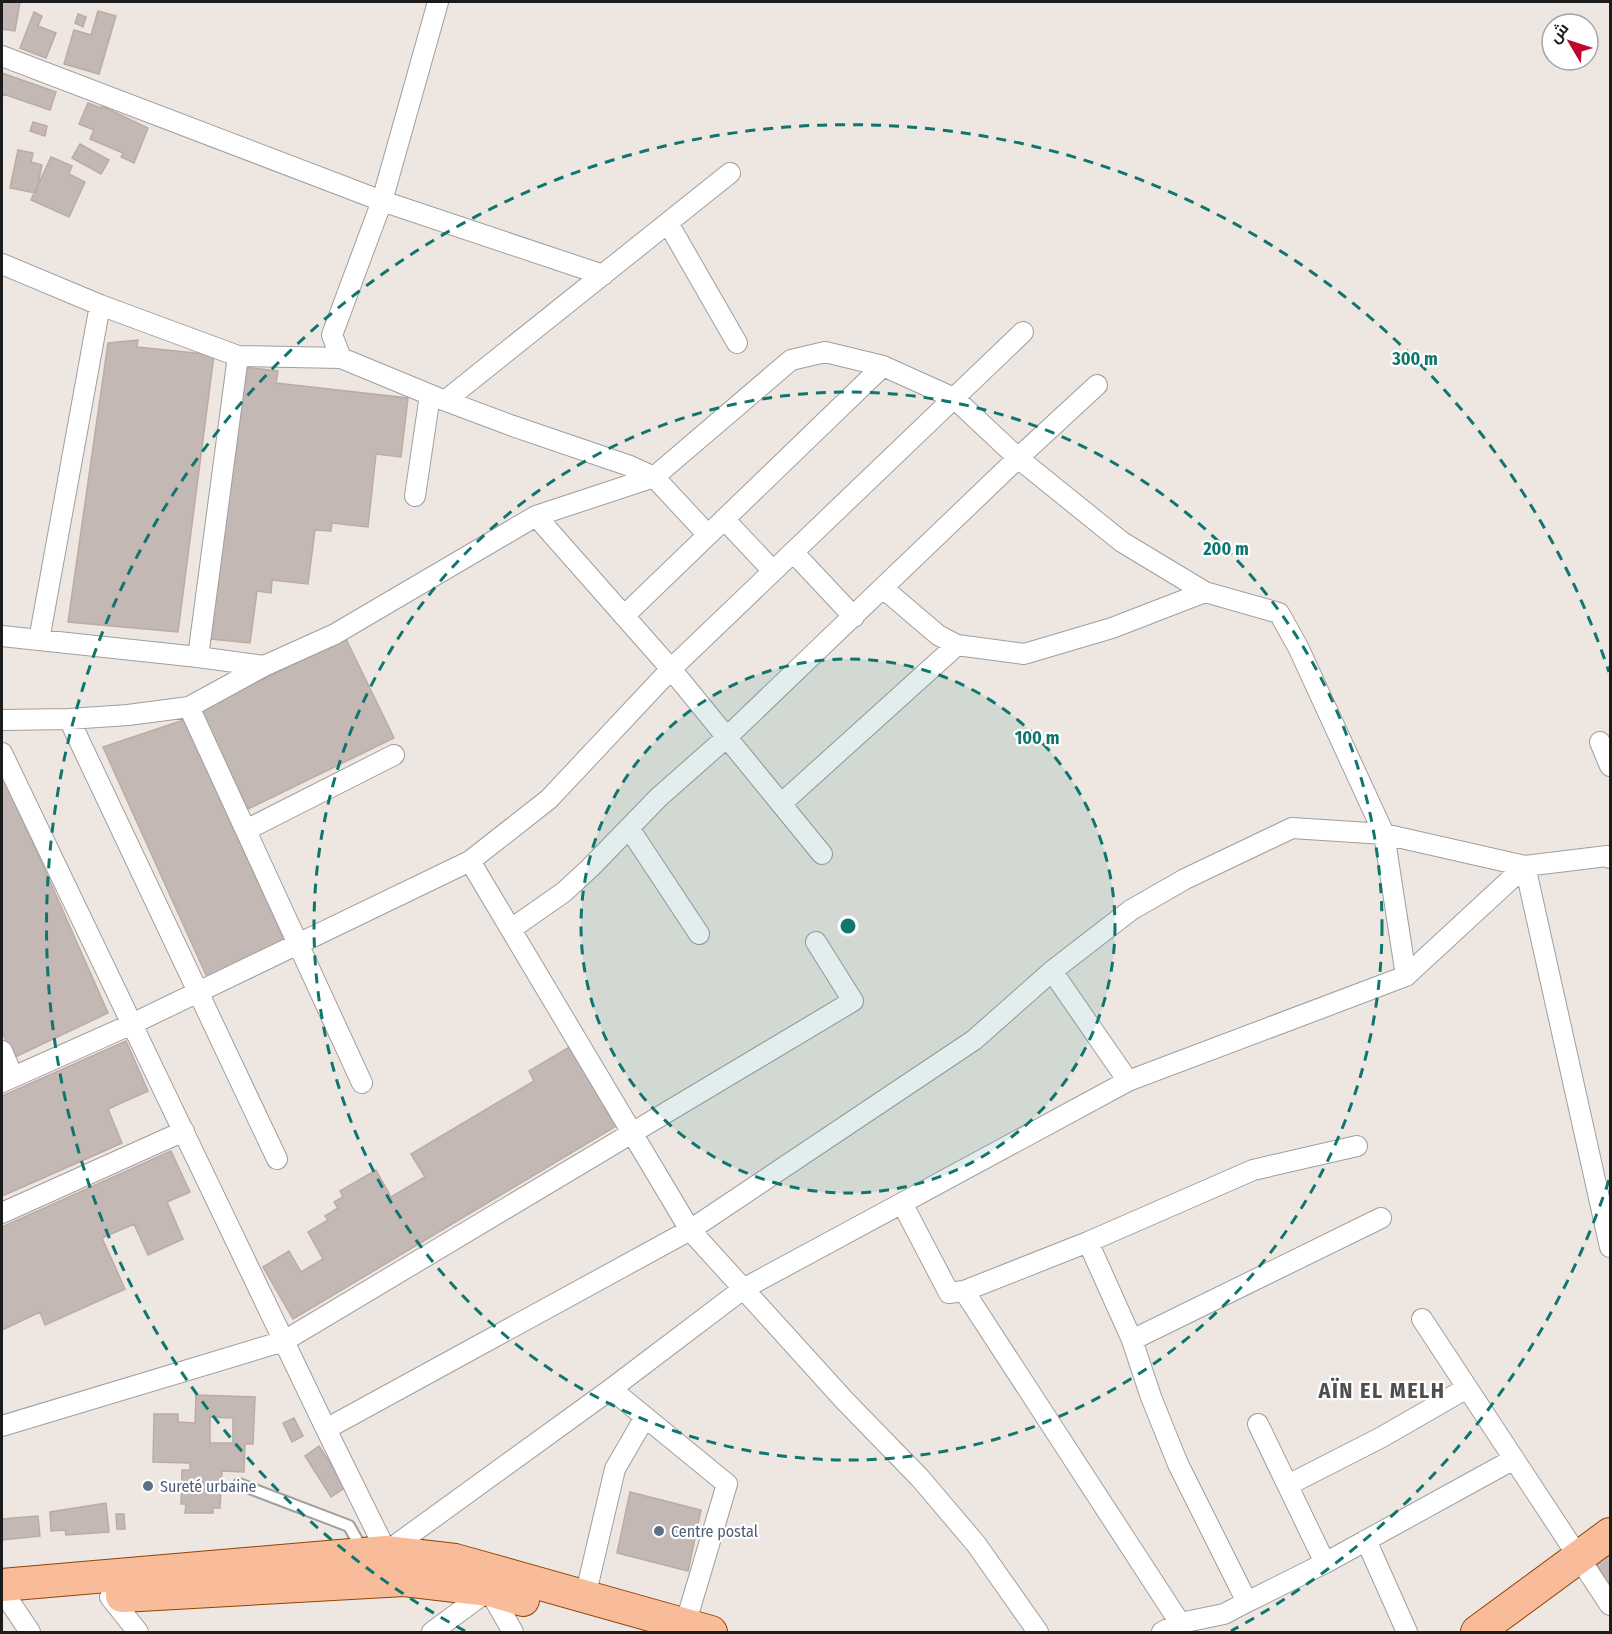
<svg xmlns="http://www.w3.org/2000/svg" width="1612" height="1634" viewBox="0 0 1612 1634" font-family="'Fira Sans Condensed',Cairo,sans-serif">
  <style>
    .building { fill: #c4b8b5; stroke: #beaaa4; stroke-width: 1.5; fill-rule: evenodd }
    .lines { fill: none; stroke-linecap: round; stroke-linejoin: round }
    .lane-casing { stroke: #9f9f9f; stroke-width: 14 }
    .street-casing { stroke: #9f9f9f; stroke-width: 22 }
    .primary-casing { stroke: #8f4404; stroke-width: 34 }
    .lane { stroke: #fff; stroke-width: 10 }
    .street { stroke: #fff; stroke-width: 20 }
    .primary { stroke: #f9bc9a; stroke-width: 32 }
    .ring { fill: none; stroke: #0f766e; stroke-width: 3; stroke-dasharray: 10 8 }
    .service-dot { fill: #5c6f8a; stroke: #fff; stroke-width: 2 }
    .labels { text-anchor: middle; dominant-baseline: central; stroke-width: 4.5; stroke-linejoin: round; paint-order: stroke }
    .service-label { font-size: 16px; fill: #4e5e75; stroke: #fff; text-anchor: start }
    .district-label { font-size: 22px; font-weight: bold; letter-spacing: 1.5px; fill: #4e4e4e; stroke: #fff }
    .centre { fill: #0f766e; stroke: #fff; stroke-width: 3 }
    .ring-label { font-size: 18px; text-anchor: middle; font-weight: bold; fill: #0f766e; stroke: #fff; stroke-width: 4.5; stroke-linejoin: round; paint-order: stroke }
  </style>
  <rect width="100%" height="100%" fill="#ede6e1"/>
  <path class="building" d="M 2,2 L 20,2 L 15,31 L 2,29 Z
    M 98,11 L 116,16 L 99,74 L 64,64 L 74,30 L 91,35 Z
    M 34,12 L 42,16 L 38,26 L 56,33 L 46,58 L 20,48 Z
    M 78,14 L 86,17 L 83,27 L 75,23 Z
    M 2,73 L 56,92 L 50,110 L 3,94 L 2,98 Z
    M 88,103 L 101,108 L 102,106 L 148,128 L 134,163 L 121,157 L 123,153 L 90,139 L 94,130 L 79,124 Z
    M 33,122 L 47,126 L 45,136 L 30,131 Z
    M 80,144 L 109,160 L 101,174 L 72,158 Z
    M 18,150 L 33,153 L 31,162 L 42,165 L 36,193 L 10,188 Z
    M 51,157 L 72,166 L 69,174 L 85,182 L 69,217 L 31,200 Z
    M 138,340 L 137,347 L 214,355 L 178,632 L 68,622 L 108,343 Z
    M 244,367 L 278,371 L 276,383 L 408,398 L 401,457 L 376,454 L 368,527 L 332,523 L 331,531 L 315,530 L 308,584 L 272,580 L 271,593 L 257,591 L 250,643 L 211,639 Z
    M 346,639 L 394,738 L 248,809 L 200,710 Z
    M 184,720 L 285,941 L 207,977 L 103,747 Z
    M 2,773 L 108,1013 L 13,1058 L 2,1031 Z
    M 126,1041 L 148,1091 L 108,1109 L 122,1143 L 2,1196 L 2,1096 Z
    M 571,1046 L 618,1125 L 293,1319 L 263,1267 L 289,1251 L 301,1272 L 323,1259 L 308,1232 L 328,1220 L 325,1216 L 338,1208 L 334,1202 L 343,1197 L 340,1191 L 376,1170 L 391,1197 L 425,1177 L 411,1154 L 534,1081 L 529,1071 Z
    M 171,1151 L 190,1192 L 167,1202 L 183,1239 L 148,1255 L 134,1224 L 102,1238 L 125,1289 L 45,1325 L 40,1312 L 2,1330 L 2,1227 Z
    M 196,1395 L 255,1397 L 253,1444 L 245,1444 L 244,1472 L 222,1471 L 220,1508 L 213,1508 L 213,1513 L 185,1513 L 186,1504 L 181,1504 L 182,1470 L 190,1470 L 190,1463 L 153,1462 L 154,1414 L 178,1414 L 178,1422 L 195,1423 ZM 210,1417 L 233,1418 L 233,1443 L 210,1443 Z
    M 294,1418 L 303,1436 L 292,1442 L 283,1423 Z
    M 319,1446 L 346,1487 L 331,1497 L 305,1456 Z
    M 630,1492 L 701,1510 L 688,1571 L 617,1553 Z
    M 106,1503 L 109,1532 L 66,1535 L 65,1530 L 51,1531 L 50,1512 Z
    M 116,1514 L 124,1514 L 125,1529 L 117,1529 Z
    M 38,1516 L 40,1536 L 2,1540 L 2,1519 Z
    M 1610,1547 L 1610,1587 L 1594,1559 Z"/>
  <g class="lines">
    <g class="lane-casing">
      <path id="lane" d="M 239,1484 L 349,1526 L 363,1551"/>
    </g>
    <g class="street-casing">
      <path id="street" d="M 438,2 L 382,201 L 332,335 L 341,358 L 438,398 L 510,425 L 630,466 L 654,477 L 708,535
        M 2,56 L 382,201 L 603,275
        M 668,223 L 737,343
        M 2,264 L 100,305 L 238,356 L 198,657
        M 238,356 L 341,358
        M 446,400 L 730,173
        M 415,496 L 430,395
        M 536,516 L 671,669 L 822,854
        M 724,519 L 773,571
        M 793,552 L 854,617
        M 884,589 L 938,635 L 957,645 L 1024,654 L 1112,628 L 1205,592
        M 624,616 L 883,366
        M 2,636 L 198,657 L 264,666
        M 39,640 L 100,305
        M 189,707 L 362,1083
        M 69,719 L 277,1159
        M 2,720 L 69,719 L 128,715 L 189,707 L 264,666 L 335,634 L 536,516 L 654,477 L 791,360 L 825,352 L 883,366 L 954,398 L 1018,458 L 1122,542 L 1205,592 L 1279,613 L 1298,647 L 1384,834 L 1406,976
        M 1600,742 L 1610,766
        M 2,753 L 326,1429 L 390,1559
        M 782,803 L 957,645
        M 629,828 L 699,934
        M 246,830 L 394,755
        M 470,861 L 690,1230 L 845,1401 L 920,1478 L 976,1544 L 1038,1632
        M 1525,866 L 1610,1247
        M 511,929 L 564,892 L 590,868 L 659,797 L 727,737 L 1018,458 L 1097,385
        M 1052,971 L 1128,1081
        M 2,1051 L 13,1077
        M 2,1082 L 132,1024 L 470,861 L 549,799 L 671,669 L 1023,332
        M 902,1203 L 949,1293 L 964,1291
        M 2,1213 L 184,1131
        M 1088,1242 L 1132,1340 L 1151,1397 L 1178,1464 L 1247,1602
        M 1422,1319 L 1610,1605
        M 1132,1340 L 1381,1218
        M 611,1389 L 727,1484 L 685,1625
        M 1258,1424 L 1325,1563
        M 2,1426 L 284,1341 L 853,1001 L 816,942
        M 326,1429 L 690,1230 L 974,1040 L 1052,971 L 1131,910 L 1185,879 L 1292,828 L 1384,834 L 1525,866 L 1607,856 L 1610,858
        M 1288,1485 L 1382,1437 L 1467,1388
        M 1366,1540 L 1407,1632
        M 386,1552 L 611,1389 L 743,1289 L 1128,1081 L 1406,976 L 1525,866
        M 9,1584 L 10,1602 L 30,1632
        M 110,1597 L 138,1632
        M 585,1597 L 615,1469 L 645,1417
        M 1180,1623 L 964,1291 L 1088,1242 L 1253,1170 L 1357,1146
        M 432,1632 L 489,1590 L 513,1632
        M 1162,1632 L 1180,1623 L 1224,1614 L 1247,1602 L 1325,1563 L 1514,1459"/>
    </g>
    <g class="primary-casing">
      <path id="primary" d="M 2,1585 L 386,1552 L 455,1560 L 711,1632
        M 122,1596 L 404,1580 L 489,1590 L 523,1600
        M 1477,1632 L 1610,1534"/>
    </g>
    <use href="#lane" class="lane"/>
    <use href="#street" class="street"/>
    <use href="#primary" class="primary"/>
  </g>
  <circle cx="848" cy="926" r="267" fill="#0f766e" fill-opacity=".12"/>
  <g class="ring">
    <circle cx="848" cy="926" r="267"/>
    <circle cx="848" cy="926" r="534"/>
    <path d="M1609 1180A802 802 0 0 1 1231 1631M465 1631A802 802 0 1 1 1609 672"/>
  </g>
  <g class="service-dot">
    <circle cx="148" cy="1486" r="6"/>
    <circle cx="659" cy="1531" r="6"/>
  </g>
  <g class="labels">
    <g class="service-label">
      <text x="160" y="1486">Sureté urbaine</text>
      <text x="671" y="1531">Centre postal</text>
    </g>
    <g class="district-label">
      <text x="1382" y="1390">AÏN EL MELH</text>
    </g>
  </g>
  <circle cx="848" cy="926" r="9" class="centre"/>
  <g class="ring-label">
    <text x="1415" y="365">300 m</text>
    <text x="1226" y="555">200 m</text>
    <text x="1037" y="744">100 m</text>
  </g>
  <rect width="1612" height="1634" fill="none" stroke="#1b1b1b" stroke-width="6"/>
  <g transform="translate(1570 42) rotate(309)"><circle r="28" fill="#ffffff" stroke="#a4a4a4" stroke-width="1.5"/>
  <path d="M0-4.5L10 22L0 15L-10 22Z" fill="#c1062c"/>
  <text y="-9" font-size="16" font-weight="bold" text-anchor="middle" fill="#1b1b1b">ش</text>
  </g>
</svg>
